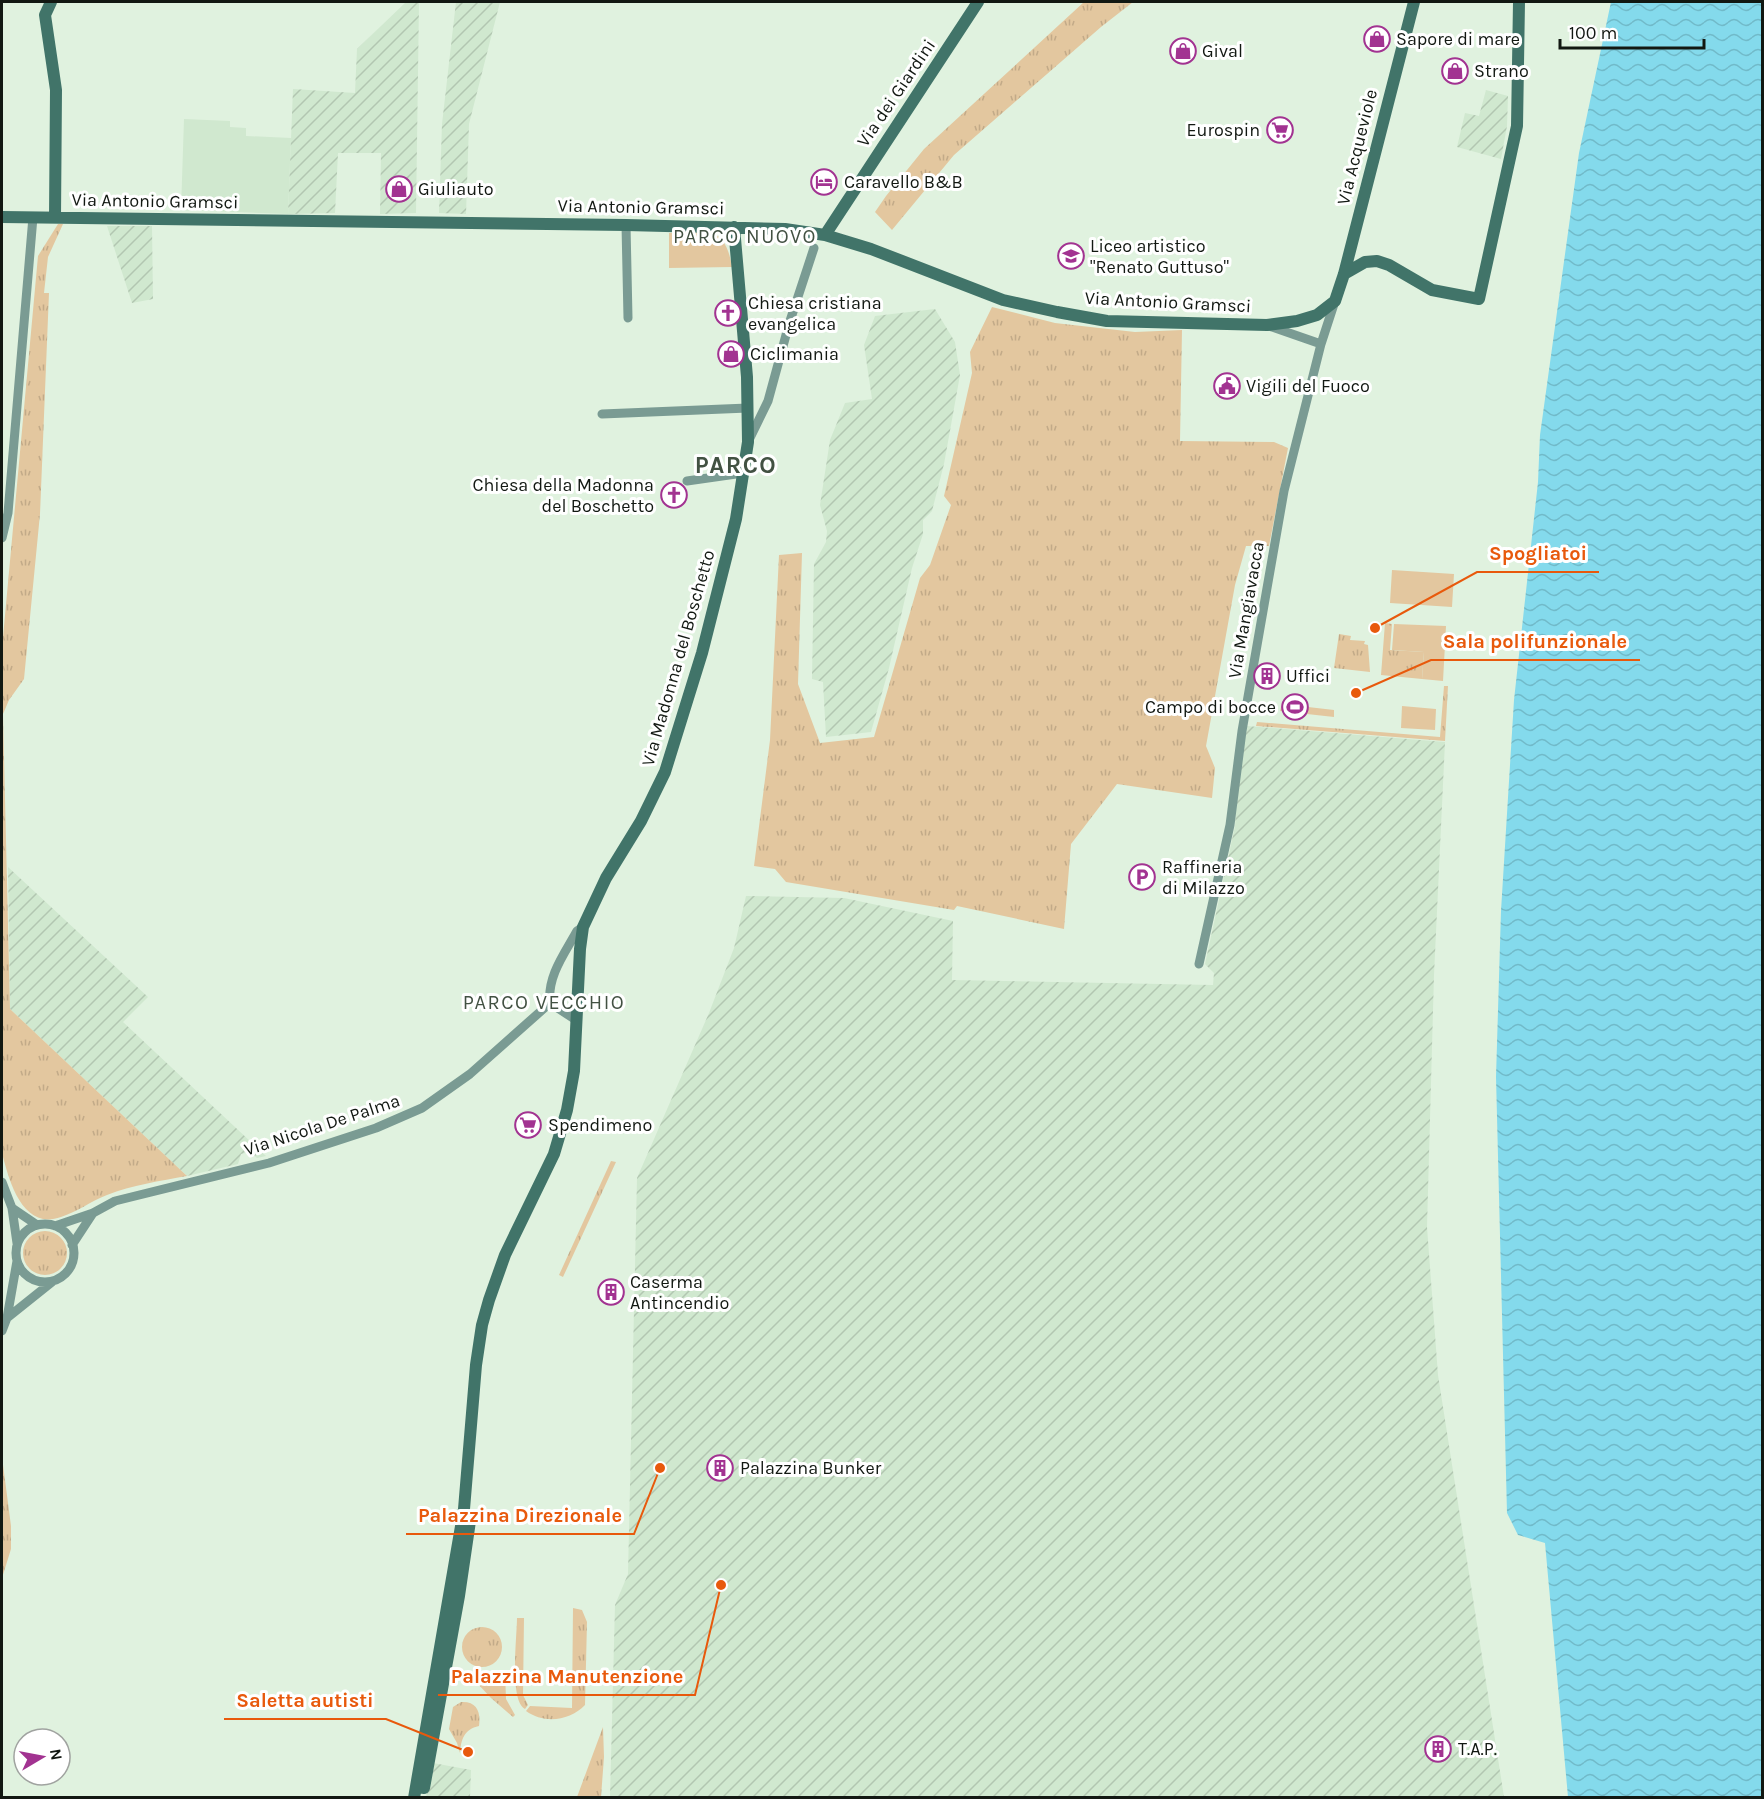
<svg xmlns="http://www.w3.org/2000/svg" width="1764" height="1799" viewBox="0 0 1764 1799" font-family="Karla,sans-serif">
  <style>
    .built { fill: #d0e8cf }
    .industrial { fill: url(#industrial-furrows) }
    .grass { fill: url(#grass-tufts) }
    .park { fill: #e3c79f }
    .water { fill: url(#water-waves) }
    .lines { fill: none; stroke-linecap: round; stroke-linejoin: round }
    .street { stroke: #7a9b93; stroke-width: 9 }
    .secondary { stroke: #417469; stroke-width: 12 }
    .labels { text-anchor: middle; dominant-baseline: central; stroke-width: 6; stroke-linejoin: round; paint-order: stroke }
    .poi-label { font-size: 18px; fill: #121812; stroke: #fff; text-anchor: start }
    .street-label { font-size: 18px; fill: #121812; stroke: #fff }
    .neighbourhood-label { font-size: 20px; letter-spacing: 1.5px; fill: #425142; stroke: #fff }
    .district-label { font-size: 24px; font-weight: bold; letter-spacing: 1.5px; fill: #425142; stroke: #fff }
    .leader { fill: none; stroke: #e8590c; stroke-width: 2 }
    .callout-dot { fill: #e8590c; stroke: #fff; stroke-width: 2 }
    .callout-label { font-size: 20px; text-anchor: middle; font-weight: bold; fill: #e8590c; stroke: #fff; stroke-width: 6; stroke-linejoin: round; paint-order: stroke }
  </style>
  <defs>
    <pattern id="industrial-furrows" width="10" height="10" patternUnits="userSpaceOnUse" patternTransform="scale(1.5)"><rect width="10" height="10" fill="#d0e8cf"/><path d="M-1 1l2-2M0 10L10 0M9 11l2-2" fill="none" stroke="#b2c6b1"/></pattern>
    <pattern id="grass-tufts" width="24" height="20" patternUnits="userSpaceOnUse" patternTransform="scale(1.5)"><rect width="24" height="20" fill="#e3c79f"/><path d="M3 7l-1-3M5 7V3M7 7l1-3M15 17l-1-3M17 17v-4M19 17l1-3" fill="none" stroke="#c2aa88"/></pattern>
    <pattern id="water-waves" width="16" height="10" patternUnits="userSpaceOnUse" patternTransform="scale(1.5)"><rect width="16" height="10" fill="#84daec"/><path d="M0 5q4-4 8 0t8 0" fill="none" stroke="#71bac9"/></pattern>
  </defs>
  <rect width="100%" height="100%" fill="#e0f2df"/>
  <path class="built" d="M 184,119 L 230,121 L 230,127 L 246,128 L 246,136 L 291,138 L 288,214 L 181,210 Z"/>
  <path class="industrial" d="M 406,2 L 419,2 L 416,213 L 380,214 L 381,153 L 338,153 L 335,213 L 288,214 L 293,89 L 355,93 L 357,49 Z
    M 456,2 L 500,2 L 469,124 L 466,214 L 439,213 L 442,124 Z
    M 1486,90 L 1508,96 L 1507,126 L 1501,159 L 1457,147 L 1465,113 L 1479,116 Z
    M 107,226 L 152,226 L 153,299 L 132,303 Z
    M 935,309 L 955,342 L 960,375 L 944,464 L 932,511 L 923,520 L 923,534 L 912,568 L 889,668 L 871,732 L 826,737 L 823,682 L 812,679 L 814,564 L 826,542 L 827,531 L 820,505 L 830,440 L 845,403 L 872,399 L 864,345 L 875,316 Z
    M 1247,726 L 1445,742 L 1434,975 L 1427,1227 L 1438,1375 L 1504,1797 L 610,1798 L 615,1605 L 628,1574 L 637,1178 L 709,1013 L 734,948 L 746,896 L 844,898 L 953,921 L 952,980 L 1213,985 L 1214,973 L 1205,964 L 1235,826 L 1239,771 Z
    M 8,867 L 148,997 L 123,1022 L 266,1156 L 257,1158 L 250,1152 L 241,1154 L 238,1164 L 187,1176 L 10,1009 Z
    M 433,1763 L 471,1770 L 470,1797 L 426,1798 Z"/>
  <path class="grass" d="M 1084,2 L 1133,2 L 1101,27 L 954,155 L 892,230 L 875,212 L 886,196 L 924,149 Z
    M 58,224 L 63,224 L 48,257 L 44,293 L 49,293 L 40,514 L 24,679 L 9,700 L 3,714 L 10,1009 L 187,1176 C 160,1181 132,1185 107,1195 C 91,1201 77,1212 61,1217 C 22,1231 9,1180 2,1153 L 2,648 L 38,256 Z
    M 992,307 L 1055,323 L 1135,332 L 1182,330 L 1180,441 L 1274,442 L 1288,448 L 1269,546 L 1246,546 L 1235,585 L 1206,746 L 1215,768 L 1212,798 L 1117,784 L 1071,844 L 1064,929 L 957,906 L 954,910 L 786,882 L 775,869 L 754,866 L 770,740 L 779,555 L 802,553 L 798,684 L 820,743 L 874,737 L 920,578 L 930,565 L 951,505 L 944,496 L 972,373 L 970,352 Z
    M 1385,623 L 1392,624 L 1390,650 L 1424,652 L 1422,679 L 1381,675 Z
    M 1339,634 L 1351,636 L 1350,640 L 1365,641 L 1364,644 L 1368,645 L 1370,672 L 1334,668 Z
    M 1444,686 L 1448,686 L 1445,741 L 1256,726 L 1257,722 L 1440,737 Z
    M 611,1161 L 616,1162 L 563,1277 L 559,1275 Z
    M23 1253a22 22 0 1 1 44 0a22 22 0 1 1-44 0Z
    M 2,1457 L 11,1526 L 11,1549 L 2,1578 Z
    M 573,1608 L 582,1610 L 587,1622 L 585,1705 C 570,1721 544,1724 526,1711 L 530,1706 L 572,1708 Z
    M 517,1618 L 524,1618 L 523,1695 L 528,1705 L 525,1709 C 509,1701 517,1636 517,1618 Z
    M462 1647a20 20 0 1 1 40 0a20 20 0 1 1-40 0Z
    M 505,1671 L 506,1699 L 515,1715 L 513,1717 L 491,1698 L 477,1683 L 477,1681 L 490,1681 Z
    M 461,1702 C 477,1701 481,1712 479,1726 C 464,1729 461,1740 460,1753 L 457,1743 L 449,1729 L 453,1707 Z
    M 603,1727 L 604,1757 L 601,1797 L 577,1797 Z"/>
  <path class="park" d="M 707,231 C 725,236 729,250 732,267 L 669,268 L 669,233 Z
    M 1392,570 L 1454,574 L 1452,607 L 1390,603 Z
    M 1394,624 L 1446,626 L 1443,681 L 1422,679 L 1424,652 L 1392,650 Z
    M 1282,704 L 1334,710 L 1334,717 L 1280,711 Z
    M 1402,706 L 1436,709 L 1435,730 L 1401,728 Z"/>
  <path class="water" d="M 1611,2 L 1762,2 L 1762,1797 L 1568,1797 L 1545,1543 L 1518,1535 L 1507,1513 L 1496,1077 L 1501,911 L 1514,700 L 1538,482 L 1540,435 L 1579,153 Z"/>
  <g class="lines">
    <path class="street" d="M 626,225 L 628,318
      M 1269,326 L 1321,344
      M 602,414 L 748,408
      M 748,442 L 768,401 L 789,324 L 814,248
      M 687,481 L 743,473
      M 2,538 L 8,513 L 33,217
      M 1199,964 L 1230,825 L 1242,731 L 1284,491 L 1321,344 L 1335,301
      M 550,1003 L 576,1020
      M 2,1182 L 12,1208 L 17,1243
      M 12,1208 L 37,1225
      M16 1253a29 29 0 1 1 58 0a29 29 0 1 1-58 0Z
      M 55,1226 L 93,1213 L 115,1201 L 269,1163 L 376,1128 L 422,1108 L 470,1074 L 550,1003 C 547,976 565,953 577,931 L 583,927
      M 72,1245 L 93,1213
      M 7,1318 L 52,1282
      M 2,1331 L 7,1318 L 17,1261"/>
    <path class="secondary" d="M 51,2 L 45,15 L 56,90 L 55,217
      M 2,217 L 626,225 L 785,229 L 825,235 L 871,249 L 1003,300 L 1057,312 L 1107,321 L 1267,325 L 1297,321 L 1317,315 L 1335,301 L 1344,274 L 1414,2
      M 825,235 L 978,2
      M 1344,274 L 1365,262 L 1377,261 L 1389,265 L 1432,290 L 1479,299 L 1517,126 L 1519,2
      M 424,1788 L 459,1596 L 470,1521
      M 414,1798 L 464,1509 L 476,1365 L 482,1325 L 489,1300 L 505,1255 L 554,1154 L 567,1110 L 574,1071 L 580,949 L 583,927 L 606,878 L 641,821 L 665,772 L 702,653 L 736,519 L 748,442 L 747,377 L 734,227"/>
  </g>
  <defs>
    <g id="shop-ring" transform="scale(1.35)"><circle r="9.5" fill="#fff" stroke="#a23391" stroke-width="1.5"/><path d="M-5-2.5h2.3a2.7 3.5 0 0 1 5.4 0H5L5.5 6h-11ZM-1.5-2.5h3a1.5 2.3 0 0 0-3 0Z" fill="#a23391"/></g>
    <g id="supermarket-ring" transform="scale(1.35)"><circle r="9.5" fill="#fff" stroke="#a23391" stroke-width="1.5"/><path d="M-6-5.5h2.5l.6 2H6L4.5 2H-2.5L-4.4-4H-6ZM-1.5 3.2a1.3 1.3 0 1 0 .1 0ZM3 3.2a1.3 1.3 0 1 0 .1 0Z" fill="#a23391"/></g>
    <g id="hotel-ring" transform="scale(1.35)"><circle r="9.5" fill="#fff" stroke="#a23391" stroke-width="1.5"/><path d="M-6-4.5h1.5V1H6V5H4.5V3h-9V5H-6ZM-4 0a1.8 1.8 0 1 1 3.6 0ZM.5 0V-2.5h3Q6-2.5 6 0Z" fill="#a23391"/></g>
    <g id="school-ring" transform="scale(1.35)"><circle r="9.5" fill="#fff" stroke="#a23391" stroke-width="1.5"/><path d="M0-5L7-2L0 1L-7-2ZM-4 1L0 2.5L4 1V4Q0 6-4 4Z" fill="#a23391"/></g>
    <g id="church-ring" transform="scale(1.35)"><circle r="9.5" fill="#fff" stroke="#a23391" stroke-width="1.5"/><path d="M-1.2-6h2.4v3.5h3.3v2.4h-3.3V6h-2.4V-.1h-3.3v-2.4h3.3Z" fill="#a23391"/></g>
    <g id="civic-ring" transform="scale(1.35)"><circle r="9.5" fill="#fff" stroke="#a23391" stroke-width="1.5"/><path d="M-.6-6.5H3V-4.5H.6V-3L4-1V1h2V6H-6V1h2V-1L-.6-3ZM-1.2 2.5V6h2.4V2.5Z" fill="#a23391"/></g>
    <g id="building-ring" transform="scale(1.35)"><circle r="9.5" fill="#fff" stroke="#a23391" stroke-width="1.5"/><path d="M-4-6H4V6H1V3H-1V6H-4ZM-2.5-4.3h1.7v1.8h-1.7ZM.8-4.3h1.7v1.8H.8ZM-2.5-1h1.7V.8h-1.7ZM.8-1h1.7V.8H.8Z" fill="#a23391"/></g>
    <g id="stadium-ring" transform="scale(1.35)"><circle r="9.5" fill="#fff" stroke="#a23391" stroke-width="1.5"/><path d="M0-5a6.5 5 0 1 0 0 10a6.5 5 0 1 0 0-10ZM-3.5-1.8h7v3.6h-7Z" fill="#a23391"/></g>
    <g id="parking-ring" transform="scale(1.35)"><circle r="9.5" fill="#fff" stroke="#a23391" stroke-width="1.5"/><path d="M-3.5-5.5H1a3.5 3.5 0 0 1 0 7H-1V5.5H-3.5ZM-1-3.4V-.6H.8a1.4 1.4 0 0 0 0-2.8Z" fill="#a23391"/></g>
  </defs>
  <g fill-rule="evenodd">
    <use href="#shop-ring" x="1377" y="39"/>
    <use href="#shop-ring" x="1183" y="51"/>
    <use href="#shop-ring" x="1455" y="71"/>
    <use href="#supermarket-ring" x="1280" y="130"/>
    <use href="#hotel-ring" x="824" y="182"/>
    <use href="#shop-ring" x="399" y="189"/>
    <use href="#school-ring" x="1071" y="256"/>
    <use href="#church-ring" x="728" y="313"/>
    <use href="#shop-ring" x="731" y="354"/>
    <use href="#civic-ring" x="1227" y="386"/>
    <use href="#church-ring" x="674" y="495"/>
    <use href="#building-ring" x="1267" y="676"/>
    <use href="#stadium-ring" x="1295" y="707"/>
    <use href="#parking-ring" x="1142" y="877"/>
    <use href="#supermarket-ring" x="528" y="1125"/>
    <use href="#building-ring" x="611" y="1292"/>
    <use href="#building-ring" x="720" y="1468"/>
    <use href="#building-ring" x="1438" y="1749"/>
  </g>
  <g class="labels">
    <g class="poi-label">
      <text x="1396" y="39">Sapore di mare</text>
      <text x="1202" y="51">Gival</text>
      <text x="1474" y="71">Strano</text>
      <text x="1260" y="130" text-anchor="end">Eurospin</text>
      <text x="844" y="182">Caravello B&amp;B</text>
      <text x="418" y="189">Giuliauto</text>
      <text x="1090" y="246">Liceo artistico<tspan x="1090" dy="21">"Renato Guttuso"</tspan></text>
      <text x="748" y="303">Chiesa cristiana<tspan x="748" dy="21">evangelica</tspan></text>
      <text x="750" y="354">Ciclimania</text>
      <text x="1246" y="386">Vigili del Fuoco</text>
      <text x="654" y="485" text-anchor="end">Chiesa della Madonna<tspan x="654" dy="21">del Boschetto</tspan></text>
      <text x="1286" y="676">Uffici</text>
      <text x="1276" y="707" text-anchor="end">Campo di bocce</text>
      <text x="1162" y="867">Raffineria<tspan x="1162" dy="21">di Milazzo</tspan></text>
      <text x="548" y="1125">Spendimeno</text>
      <text x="630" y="1282">Caserma<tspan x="630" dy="21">Antincendio</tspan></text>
      <text x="740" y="1468">Palazzina Bunker</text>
      <text x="1458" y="1749">T.A.P.</text>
    </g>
    <g class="street-label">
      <text transform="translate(896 93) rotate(-56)">Via dei Giardini</text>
      <text transform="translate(1357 147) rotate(-76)">Via Acqueviole</text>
      <text transform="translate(155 201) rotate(1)">Via Antonio Gramsci</text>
      <text transform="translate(641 207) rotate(1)">Via Antonio Gramsci</text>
      <text transform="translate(1168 302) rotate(3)">Via Antonio Gramsci</text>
      <text transform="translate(1246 610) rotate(-80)">Via Mangiavacca</text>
      <text transform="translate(678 658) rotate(-74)">Via Madonna del Boschetto</text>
      <text transform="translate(322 1125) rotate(-18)">Via Nicola De Palma</text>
    </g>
    <g class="neighbourhood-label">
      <text x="745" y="236">PARCO NUOVO</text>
      <text x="544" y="1002">PARCO VECCHIO</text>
    </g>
    <g class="district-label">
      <text x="736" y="465">PARCO</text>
    </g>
  </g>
  <path class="leader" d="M1375 628L1477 572H1599M1356 693L1431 660H1640M660 1468L634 1534H406M721 1585L695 1695H438M468 1752L386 1719H224"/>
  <g class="callout-dot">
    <circle cx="1375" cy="628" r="6"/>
    <circle cx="1356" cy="693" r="6"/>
    <circle cx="660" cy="1468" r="6"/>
    <circle cx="721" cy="1585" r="6"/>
    <circle cx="468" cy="1752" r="6"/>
  </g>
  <g class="callout-label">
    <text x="1538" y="560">Spogliatoi</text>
    <text x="1535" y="648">Sala polifunzionale</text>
    <text x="520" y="1522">Palazzina Direzionale</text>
    <text x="567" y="1683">Palazzina Manutenzione</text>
    <text x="305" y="1707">Saletta autisti</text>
  </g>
  <rect width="1764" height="1799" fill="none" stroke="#121812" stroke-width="6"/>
  <g transform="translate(42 1757) rotate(80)"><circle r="28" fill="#ffffff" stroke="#a0a3a0" stroke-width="1.5"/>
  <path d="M0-4.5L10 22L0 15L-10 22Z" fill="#a23391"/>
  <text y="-9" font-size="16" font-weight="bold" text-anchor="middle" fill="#121812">N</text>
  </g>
  <path d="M1560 39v9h144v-9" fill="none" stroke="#121812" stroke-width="3"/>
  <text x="1569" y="39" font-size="18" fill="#121812" stroke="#ffffff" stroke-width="4.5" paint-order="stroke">100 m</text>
</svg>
